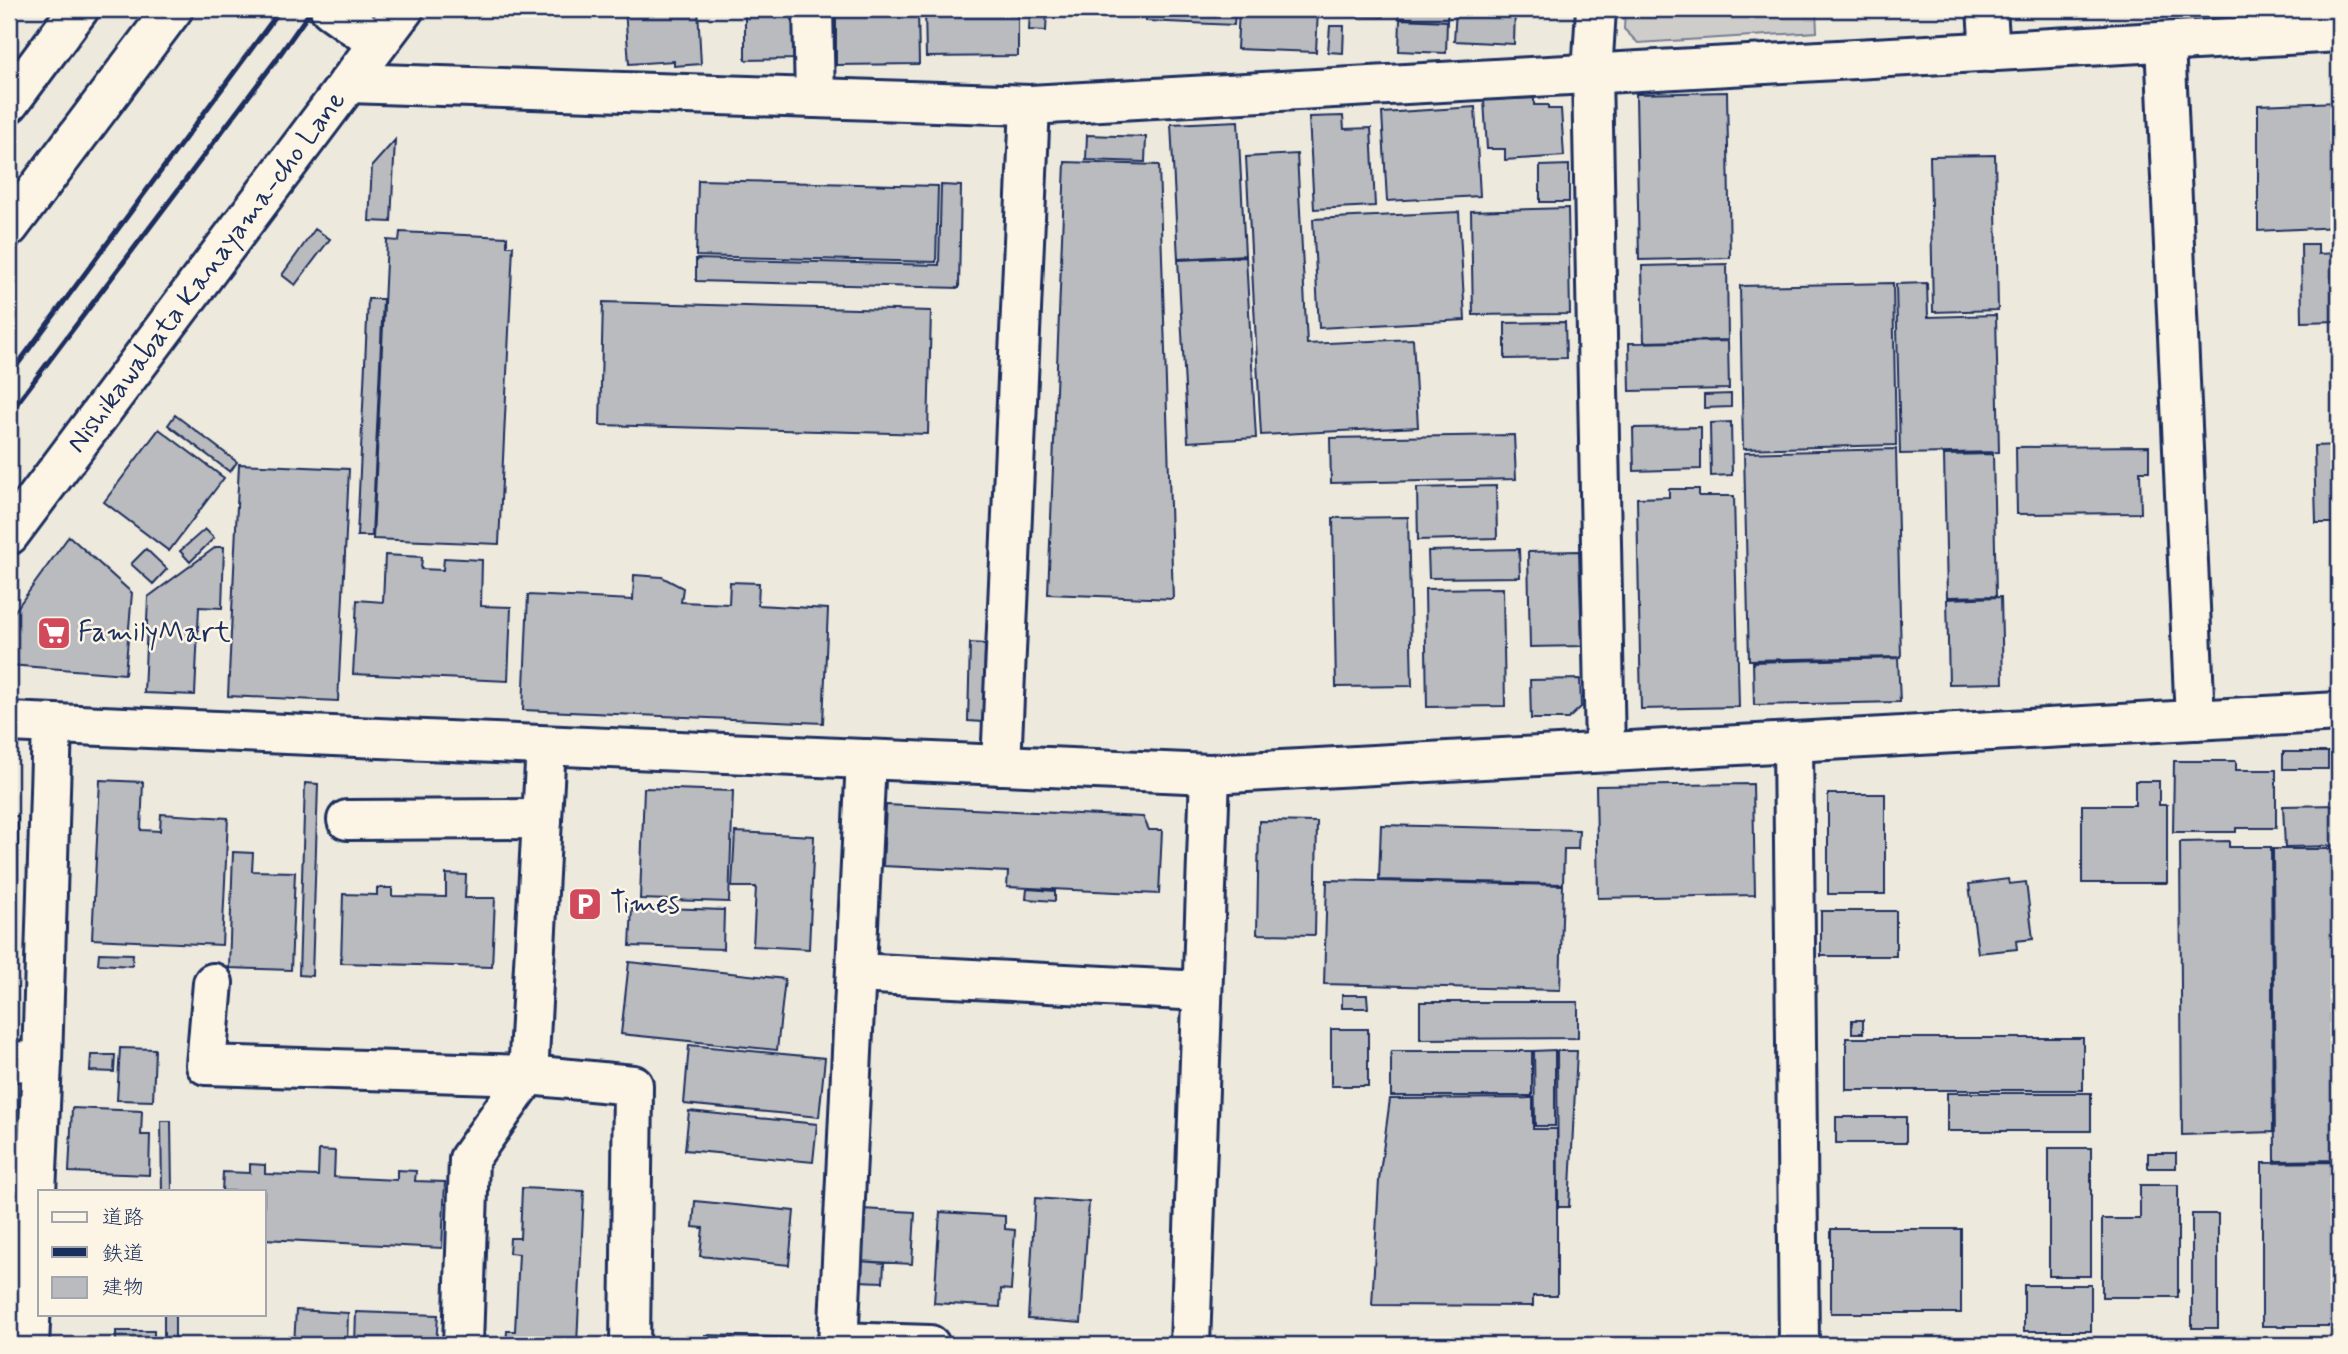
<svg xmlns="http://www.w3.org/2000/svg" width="2348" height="1354" viewBox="0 0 2348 1354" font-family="Mynerve,'Klee One',sans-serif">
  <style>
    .green { fill: #cfcdca; stroke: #757e94; stroke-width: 2 }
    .building { fill: #babbbe; stroke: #1b2f5e; stroke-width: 2 }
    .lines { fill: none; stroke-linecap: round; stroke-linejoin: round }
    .minor-casing { stroke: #1b2f5e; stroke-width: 44 }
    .minor { stroke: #fcf5e5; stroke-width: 38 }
    .rail { stroke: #1b2f5e; stroke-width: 5 }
    .labels { text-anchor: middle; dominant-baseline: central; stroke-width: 5; stroke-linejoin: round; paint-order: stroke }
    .street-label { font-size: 28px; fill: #1b2f5e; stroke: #fcf5e5 }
    .poi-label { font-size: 28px; fill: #1b2f5e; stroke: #fcf5e5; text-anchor: start }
  </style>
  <rect width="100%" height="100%" fill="#eee9dd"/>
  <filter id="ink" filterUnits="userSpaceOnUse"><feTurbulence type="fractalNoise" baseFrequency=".0143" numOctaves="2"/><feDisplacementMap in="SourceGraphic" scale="14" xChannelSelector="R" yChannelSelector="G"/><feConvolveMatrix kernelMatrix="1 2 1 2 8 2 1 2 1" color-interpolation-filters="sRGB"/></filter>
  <g filter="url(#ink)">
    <path class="green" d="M 1625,9 L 1816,9 L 1817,32 L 1638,43 L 1624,29 Z"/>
    <path class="building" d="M 625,9 L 698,9 L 701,64 L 674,66 L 674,61 L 629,64 Z
      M 745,9 L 797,9 L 798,59 L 745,60 Z
      M 836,9 L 918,9 L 919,64 L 836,65 Z
      M 925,9 L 1018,9 L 1018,56 L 926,57 Z
      M 1030,9 L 1047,9 L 1046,31 L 1029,30 Z
      M 1146,9 L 1235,9 L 1234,25 L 1146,21 Z
      M 1239,9 L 1318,9 L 1316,52 L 1237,49 Z
      M 1332,9 L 1383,9 L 1383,17 L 1332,15 Z
      M 1399,9 L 1448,9 L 1447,21 L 1399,18 Z
      M 1456,9 L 1515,9 L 1514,44 L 1454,41 Z
      M 1400,19 L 1447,21 L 1446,53 L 1399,51 Z
      M 1330,26 L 1344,26 L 1343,53 L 1328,52 Z
      M 1727,92 L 1730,258 L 1639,260 L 1636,94 Z
      M 1534,98 L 1534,105 L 1548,105 L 1548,109 L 1561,109 L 1564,156 L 1505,160 L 1505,149 L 1487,149 L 1484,100 Z
      M 2339,102 L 2339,227 L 2258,231 L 2258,105 Z
      M 1475,107 L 1480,196 L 1387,201 L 1382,113 Z
      M 1343,116 L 1344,129 L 1371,128 L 1375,206 L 1314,209 L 1309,117 Z
      M 1238,121 L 1245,255 L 1178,259 L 1171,124 Z
      M 1087,135 L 1146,137 L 1145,162 L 1086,160 Z
      M 395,140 L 391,222 L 369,221 L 372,166 Z
      M 1297,154 L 1307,344 L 1413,339 L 1418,427 L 1261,435 L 1246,157 Z
      M 1995,155 L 1998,310 L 1933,312 L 1930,156 Z
      M 1065,162 L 1159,165 L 1173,599 L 1048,594 Z
      M 1569,165 L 1569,202 L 1540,202 L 1540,166 Z
      M 698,180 L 938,186 L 936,262 L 696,256 Z
      M 941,185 L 961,186 L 959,288 L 696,281 L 696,259 L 939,265 Z
      M 1568,208 L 1570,314 L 1473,315 L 1471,211 Z
      M 1459,212 L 1465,320 L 1319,328 L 1313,219 Z
      M 315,229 L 330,239 L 295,285 L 282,275 Z
      M 400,232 L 507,237 L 507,246 L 513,246 L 499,544 L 373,539 L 387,240 L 399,241 Z
      M 2301,244 L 2318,244 L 2318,254 L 2339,253 L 2339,321 L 2302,322 Z
      M 1246,257 L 1256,438 L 1188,442 L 1178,260 Z
      M 1727,264 L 1728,340 L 1644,342 L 1642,266 Z
      M 1893,283 L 1896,445 L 1743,449 L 1740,286 Z
      M 1927,283 L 1928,317 L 1996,315 L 1999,452 L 1900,454 L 1896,284 Z
      M 368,299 L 383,299 L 372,536 L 357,536 Z
      M 603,302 L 931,311 L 928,434 L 600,425 Z
      M 1565,322 L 1566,358 L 1505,359 L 1505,323 Z
      M 1728,341 L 1729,389 L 1630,391 L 1629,343 Z
      M 1731,394 L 1731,407 L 1704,408 L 1704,395 Z
      M 175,415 L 237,462 L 230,472 L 168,425 Z
      M 1731,422 L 1732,475 L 1711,476 L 1710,423 Z
      M 1701,427 L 1701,469 L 1634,471 L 1633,428 Z
      M 159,429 L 224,478 L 169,551 L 104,502 Z
      M 1514,435 L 1516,479 L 1331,483 L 1330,438 Z
      M 2339,445 L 2339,523 L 2316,523 L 2314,446 Z
      M 2149,446 L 2149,471 L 2140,471 L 2141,513 L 2017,514 L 2016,447 Z
      M 1896,449 L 1901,657 L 1749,660 L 1744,453 Z
      M 1993,454 L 1996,596 L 1947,597 L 1944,455 Z
      M 239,464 L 349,469 L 338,701 L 228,696 Z
      M 1496,486 L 1497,538 L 1418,540 L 1417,488 Z
      M 1669,489 L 1699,489 L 1699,496 L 1734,496 L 1739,707 L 1641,709 L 1637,498 L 1669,497 Z
      M 1408,517 L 1412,686 L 1336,687 L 1333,518 Z
      M 205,529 L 214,538 L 190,562 L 180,551 Z
      M 69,536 L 132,593 L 125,674 L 9,665 L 9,619 Z
      M 216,547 L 224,547 L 222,608 L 199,607 L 195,695 L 144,693 L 148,597 Z
      M 146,549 L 167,569 L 153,584 L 131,564 Z
      M 1519,549 L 1520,577 L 1429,578 L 1428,551 Z
      M 1579,551 L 1582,646 L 1530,647 L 1528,552 Z
      M 385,555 L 422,557 L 421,569 L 443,570 L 444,558 L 482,560 L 481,606 L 511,607 L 508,681 L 353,674 L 357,600 L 383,602 Z
      M 634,575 L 662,577 L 683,588 L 681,602 L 729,604 L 730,582 L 759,583 L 758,605 L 828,609 L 823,723 L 523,710 L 528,595 L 633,600 Z
      M 1503,588 L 1505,706 L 1427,707 L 1425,589 Z
      M 2001,597 L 2003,683 L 1949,684 L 1947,599 Z
      M 970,643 L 985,644 L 983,722 L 968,721 Z
      M 1898,658 L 1900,702 L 1754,705 L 1753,662 Z
      M 1580,679 L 1581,707 L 1568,719 L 1531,719 L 1530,680 Z
      M 2283,752 L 2328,752 L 2328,769 L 2283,769 Z
      M 2174,761 L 2236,761 L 2236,770 L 2276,770 L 2276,828 L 2236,828 L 2236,832 L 2173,832 Z
      M 100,780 L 143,782 L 141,830 L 160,831 L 161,814 L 228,818 L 222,945 L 92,939 Z
      M 2135,781 L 2159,781 L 2159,805 L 2167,805 L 2167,883 L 2082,883 L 2082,805 L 2135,805 Z
      M 305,783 L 318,784 L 312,976 L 299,975 Z
      M 1753,784 L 1755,895 L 1598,898 L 1596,786 Z
      M 644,788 L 733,791 L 729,902 L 640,899 Z
      M 1828,794 L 1885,794 L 1885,894 L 1828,894 Z
      M 886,805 L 1143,817 L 1149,830 L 1162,830 L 1159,894 L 1007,887 L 1008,872 L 883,866 Z
      M 2339,805 L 2339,846 L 2285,847 L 2283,806 Z
      M 9,816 L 18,816 L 18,883 L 9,883 Z
      M 1259,821 L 1317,822 L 1315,935 L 1257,934 Z
      M 1381,825 L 1579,830 L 1578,849 L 1564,849 L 1563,884 L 1379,880 Z
      M 735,832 L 814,836 L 809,949 L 753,946 L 756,887 L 732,887 Z
      M 2229,841 L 2229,847 L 2271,847 L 2273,1132 L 2182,1135 L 2180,842 Z
      M 2273,849 L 2339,849 L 2339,1160 L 2275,1161 Z
      M 233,852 L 253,853 L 252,871 L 295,872 L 291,970 L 229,968 Z
      M 446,874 L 466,875 L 465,898 L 495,898 L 492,967 L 341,963 L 343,894 L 377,895 L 377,888 L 392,888 L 392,896 L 446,897 Z
      M 2008,879 L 2009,884 L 2026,882 L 2033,939 L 2016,941 L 2017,949 L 1978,953 L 1969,884 Z
      M 1327,880 L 1563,885 L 1560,990 L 1324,984 Z
      M 1027,889 L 1055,891 L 1055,901 L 1026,899 Z
      M 632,907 L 724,910 L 723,949 L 630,946 Z
      M 1821,911 L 1896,911 L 1896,956 L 1821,956 Z
      M 99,953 L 133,954 L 132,966 L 98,964 Z
      M 629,962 L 785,979 L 777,1050 L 621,1034 Z
      M 1342,995 L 1367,995 L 1368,1008 L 1342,1008 Z
      M 1420,1002 L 1578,1002 L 1578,1038 L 1420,1039 Z
      M 1852,1020 L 1863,1020 L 1863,1033 L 1852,1033 Z
      M 1331,1029 L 1368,1029 L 1368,1086 L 1331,1086 Z
      M 1846,1038 L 2083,1038 L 2083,1090 L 1846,1090 Z
      M 689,1045 L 825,1058 L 819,1117 L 684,1104 Z
      M 120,1048 L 155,1049 L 153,1101 L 117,1100 Z
      M 1555,1050 L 1555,1126 L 1535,1126 L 1534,1051 Z
      M 1391,1051 L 1532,1051 L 1532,1096 L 1391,1096 Z
      M 1557,1051 L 1577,1051 L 1569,1207 L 1558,1207 Z
      M 91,1055 L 115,1055 L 114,1072 L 90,1071 Z
      M 1947,1093 L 2091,1093 L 2091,1131 L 1947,1131 Z
      M 1533,1098 L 1533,1129 L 1557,1129 L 1557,1296 L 1533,1296 L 1533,1306 L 1372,1305 L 1379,1180 L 1390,1099 Z
      M 72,1108 L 142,1111 L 141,1135 L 150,1135 L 149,1175 L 69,1172 Z
      M 689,1111 L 817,1124 L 813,1162 L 685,1150 Z
      M 1836,1117 L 1906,1117 L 1906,1143 L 1836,1143 Z
      M 161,1121 L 171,1121 L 172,1191 L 162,1191 Z
      M 2049,1148 L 2091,1148 L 2091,1276 L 2049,1276 Z
      M 319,1150 L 335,1151 L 334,1177 L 397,1180 L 397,1170 L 416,1171 L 415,1181 L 445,1182 L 442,1248 L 264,1239 L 264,1191 L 222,1191 L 223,1172 L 250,1173 L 250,1164 L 265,1165 L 265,1174 L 318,1176 Z
      M 2148,1153 L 2176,1153 L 2176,1168 L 2148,1168 Z
      M 2339,1162 L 2339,1326 L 2262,1326 L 2262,1163 Z
      M 2140,1185 L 2178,1185 L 2178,1297 L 2102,1297 L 2102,1219 L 2140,1219 Z
      M 522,1188 L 584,1191 L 577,1345 L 506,1345 L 507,1331 L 515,1331 L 519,1254 L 509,1253 L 510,1238 L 520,1238 Z
      M 1035,1198 L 1089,1202 L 1081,1323 L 1028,1319 Z
      M 695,1201 L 794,1211 L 789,1265 L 700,1256 L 703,1228 L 693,1227 Z
      M 862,1209 L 915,1212 L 912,1264 L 858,1261 Z
      M 940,1212 L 1005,1216 L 1005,1229 L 1015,1230 L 1011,1290 L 1001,1289 L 1000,1307 L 934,1303 Z
      M 2192,1214 L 2218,1214 L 2218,1328 L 2192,1328 Z
      M 1831,1229 L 1961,1229 L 1961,1313 L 1831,1313 Z
      M 858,1261 L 884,1263 L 883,1282 L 857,1281 Z
      M 2024,1285 L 2091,1285 L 2091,1331 L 2024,1331 Z
      M 296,1310 L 348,1313 L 347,1345 L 294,1345 Z
      M 356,1312 L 438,1315 L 436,1345 L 355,1345 Z
      M 164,1314 L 175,1314 L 175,1345 L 164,1345 Z
      M 116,1331 L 154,1331 L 154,1345 L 116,1345 Z
      M 705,1335 L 811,1338 L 811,1345 L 705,1345 Z"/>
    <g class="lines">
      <g class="minor-casing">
        <g id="minor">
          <path d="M 330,9 L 378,43"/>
          <path d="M 813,9 L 815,98"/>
          <path d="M 1596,9 L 1592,74 L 1605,752"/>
          <path d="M 1987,9 L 1990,52"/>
          <path d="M 2165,42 L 2195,720"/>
          <path d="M 348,83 L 1030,105 L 2339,32"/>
          <path d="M 9,103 L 79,9"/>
          <path d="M 9,227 L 173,9"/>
          <path id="s1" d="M 9,535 L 404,9"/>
          <path d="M 9,722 L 1210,774 L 2339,712"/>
          <path d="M 1793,742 L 1799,1345"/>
          <path d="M 1001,765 L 1030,105"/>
          <path d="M 347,820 L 542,819"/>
          <path d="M 856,973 L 1202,991"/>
          <path d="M 213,983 L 206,1065 L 528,1075 L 633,1085 L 630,1345"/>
          <path d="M 9,1061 L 42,1062"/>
          <path d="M 839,1342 L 930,1345"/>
          <path d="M 29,1345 L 42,1062 L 52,724"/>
          <path d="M 463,1345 L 469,1159 L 528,1075 L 546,746"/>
          <path d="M 838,1345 L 866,759"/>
          <path d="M 1190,1345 L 1210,774"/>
        </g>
      </g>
      <use href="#minor" class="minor"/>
      <path class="rail" d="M 9,376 L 281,9
        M 9,414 L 276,60 L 312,9"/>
    </g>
  </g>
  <defs>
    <g id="supermarket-square" transform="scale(1.75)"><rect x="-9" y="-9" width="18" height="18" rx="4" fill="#d1495b" stroke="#fcf5e5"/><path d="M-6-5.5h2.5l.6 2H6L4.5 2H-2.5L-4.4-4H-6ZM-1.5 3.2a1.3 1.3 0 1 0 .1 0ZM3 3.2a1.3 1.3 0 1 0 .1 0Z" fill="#fff"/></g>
    <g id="parking-square" transform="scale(1.75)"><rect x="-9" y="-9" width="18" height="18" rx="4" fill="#d1495b" stroke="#fcf5e5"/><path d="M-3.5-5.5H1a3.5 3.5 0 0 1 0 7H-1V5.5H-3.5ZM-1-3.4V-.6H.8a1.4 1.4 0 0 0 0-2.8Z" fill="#fff"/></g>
  </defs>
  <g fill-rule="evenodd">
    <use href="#supermarket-square" x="54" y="633"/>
    <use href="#parking-square" x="585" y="904"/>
  </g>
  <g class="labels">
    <g class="street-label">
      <text stroke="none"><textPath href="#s1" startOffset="329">Nishikawabata Kanayama-cho Lane</textPath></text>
    </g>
    <g class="poi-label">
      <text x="78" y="633">FamilyMart</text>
      <text x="610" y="904">Times</text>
    </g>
  </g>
  <rect width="2348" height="1354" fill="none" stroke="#fcf5e5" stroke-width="35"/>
  <rect x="18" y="18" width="2313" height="1319" fill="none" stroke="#1b2f5e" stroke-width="2.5" filter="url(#ink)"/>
  <rect x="38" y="1190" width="228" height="126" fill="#fcf5e5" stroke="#a2a6af" stroke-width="2"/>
  <rect x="52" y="1212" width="35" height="10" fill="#fcf5e5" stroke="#a2a6af" stroke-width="2"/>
  <text x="102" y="1224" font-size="21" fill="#1b2f5e">道路</text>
  <rect x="52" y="1247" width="35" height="10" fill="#1b2f5e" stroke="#a2a6af" stroke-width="2"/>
  <text x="102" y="1260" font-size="21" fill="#1b2f5e">鉄道</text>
  <rect x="52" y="1277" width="35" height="21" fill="#babbbe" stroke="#a2a6af" stroke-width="2"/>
  <text x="102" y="1294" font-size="21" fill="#1b2f5e">建物</text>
</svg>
